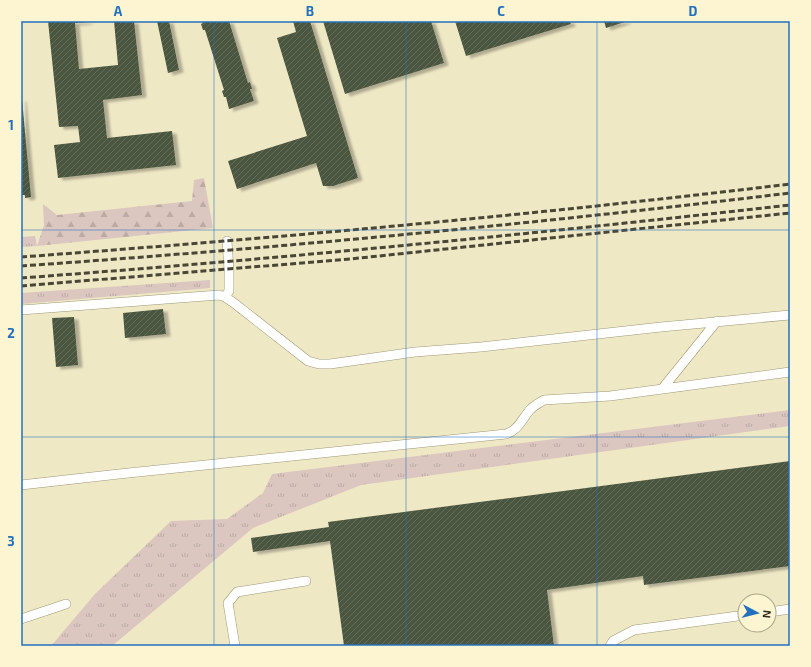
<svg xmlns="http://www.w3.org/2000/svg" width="811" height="667" viewBox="0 0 811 667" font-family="'Exo 2',sans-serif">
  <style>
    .grass { fill: url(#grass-tufts) }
    .forest { fill: url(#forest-firs) }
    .building { fill: url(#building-hatch); filter: url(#shadow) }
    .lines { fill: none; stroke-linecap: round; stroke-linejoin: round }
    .service-casing { stroke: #9f9877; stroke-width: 10 }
    .service { stroke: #fff; stroke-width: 9 }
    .rail { stroke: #494636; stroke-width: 3; stroke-dasharray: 6 3; stroke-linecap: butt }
    .grid { fill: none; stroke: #2370bf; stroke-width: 1; stroke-opacity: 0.55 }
    .neatline { fill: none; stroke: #2370bf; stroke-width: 1.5 }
    .grid-label { font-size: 13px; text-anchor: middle; font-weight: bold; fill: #2370bf }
  </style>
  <defs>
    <pattern id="grass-tufts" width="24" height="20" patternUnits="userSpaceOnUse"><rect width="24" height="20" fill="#dbc6c0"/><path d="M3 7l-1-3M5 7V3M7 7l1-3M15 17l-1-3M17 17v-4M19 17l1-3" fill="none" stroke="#bcaaa5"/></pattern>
    <pattern id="forest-firs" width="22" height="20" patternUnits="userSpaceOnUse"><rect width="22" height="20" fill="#dbc6c0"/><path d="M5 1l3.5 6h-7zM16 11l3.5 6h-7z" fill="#bcaaa5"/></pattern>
    <pattern id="building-hatch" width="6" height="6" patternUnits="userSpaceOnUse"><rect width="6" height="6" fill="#4c573f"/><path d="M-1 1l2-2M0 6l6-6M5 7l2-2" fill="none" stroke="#636c58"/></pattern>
    <filter id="shadow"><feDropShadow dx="4.5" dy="2.5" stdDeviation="1" flood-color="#0004"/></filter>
  </defs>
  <rect width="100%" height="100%" fill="#efe8c5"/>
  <path class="grass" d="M 35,236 L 37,246 L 21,247 L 21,237 Z
    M 210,280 L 210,288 L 21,304 L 21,293 Z
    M 790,410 L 790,426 L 361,485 L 253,528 L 112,646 L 51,646 L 95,594 L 171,521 L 227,519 L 263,493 L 272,474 Z"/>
  <path class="forest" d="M 204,178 L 213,228 L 37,246 L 44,225 L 43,204 L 57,215 L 192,201 L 194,180 Z"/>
  <path class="building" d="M 48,21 L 88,21 L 88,22 L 75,23 L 79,69 L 118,65 L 114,21 L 134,21 L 142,95 L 103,100 L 107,138 L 172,131 L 176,165 L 58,178 L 54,145 L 80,142 L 78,126 L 59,127 Z
    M 157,21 L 169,21 L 179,70 L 168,73 Z
    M 202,21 L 229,21 L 248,83 L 250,82 L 252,89 L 250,89 L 254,101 L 229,109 L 226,97 L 224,97 L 222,91 L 224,90 L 205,30 L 203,30 L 201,24 L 203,23 Z
    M 293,21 L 310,21 L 358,178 L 333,186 L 323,186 L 316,163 L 237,189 L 228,161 L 307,136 L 277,38 L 296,32 Z
    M 323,21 L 431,21 L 444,63 L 345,94 Z
    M 455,21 L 570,21 L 571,24 L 466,56 Z
    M 604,21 L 628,21 L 606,28 Z
    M 21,99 L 22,99 L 31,197 L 25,198 L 25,195 L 21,195 Z
    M 163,309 L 166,334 L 125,338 L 123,313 Z
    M 74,317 L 78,365 L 56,367 L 52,318 Z
    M 790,461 L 790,566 L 644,585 L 643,576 L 547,590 L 554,646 L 344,646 L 330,541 L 253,552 L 251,538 L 329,527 L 328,522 Z"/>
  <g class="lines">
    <g class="service-casing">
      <path id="service" d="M 225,297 L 229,291 L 229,270 L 227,241
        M 21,310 L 219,295 L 225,297 L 234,303 L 308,361 L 319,364 L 330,364 L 415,352 L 481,347 L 661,327 L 790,315
        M 662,389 L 717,321
        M 21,485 L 119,474 L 506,434 C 518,430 521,421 529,411 C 533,406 539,403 544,400 L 610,396 L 790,372
        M 769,612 L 790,609
        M 21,619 L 66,604
        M 235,646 L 228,603 L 237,592 L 306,581
        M 610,646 L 613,641 L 634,630 L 745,615"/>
    </g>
    <use href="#service" class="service"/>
    <path class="rail" d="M 21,257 C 278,238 534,215 790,184
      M 21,266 C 278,248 534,224 790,193
      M 21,278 C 278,259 534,234 790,205
      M 21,286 L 350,259 L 790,213"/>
  </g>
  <path class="grid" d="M 214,21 L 214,646M 406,21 L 406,646M 597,21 L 597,646M 21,230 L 790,230M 21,437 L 790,437"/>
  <rect width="811" height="667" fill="none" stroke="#fdf5d1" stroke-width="44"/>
  <g transform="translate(757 613) rotate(97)"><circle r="19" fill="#fdf5d1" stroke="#aba58a"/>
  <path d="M0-3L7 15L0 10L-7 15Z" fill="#2370bf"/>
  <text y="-6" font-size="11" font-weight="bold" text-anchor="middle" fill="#302e20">N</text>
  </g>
  <rect x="22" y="22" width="767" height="623" class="neatline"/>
  <g class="grid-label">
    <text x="118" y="16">A</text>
    <text x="310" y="16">B</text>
    <text x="501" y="16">C</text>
    <text x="693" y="16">D</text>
    <text x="11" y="130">1</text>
    <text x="11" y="338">2</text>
    <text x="11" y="546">3</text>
  </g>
</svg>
